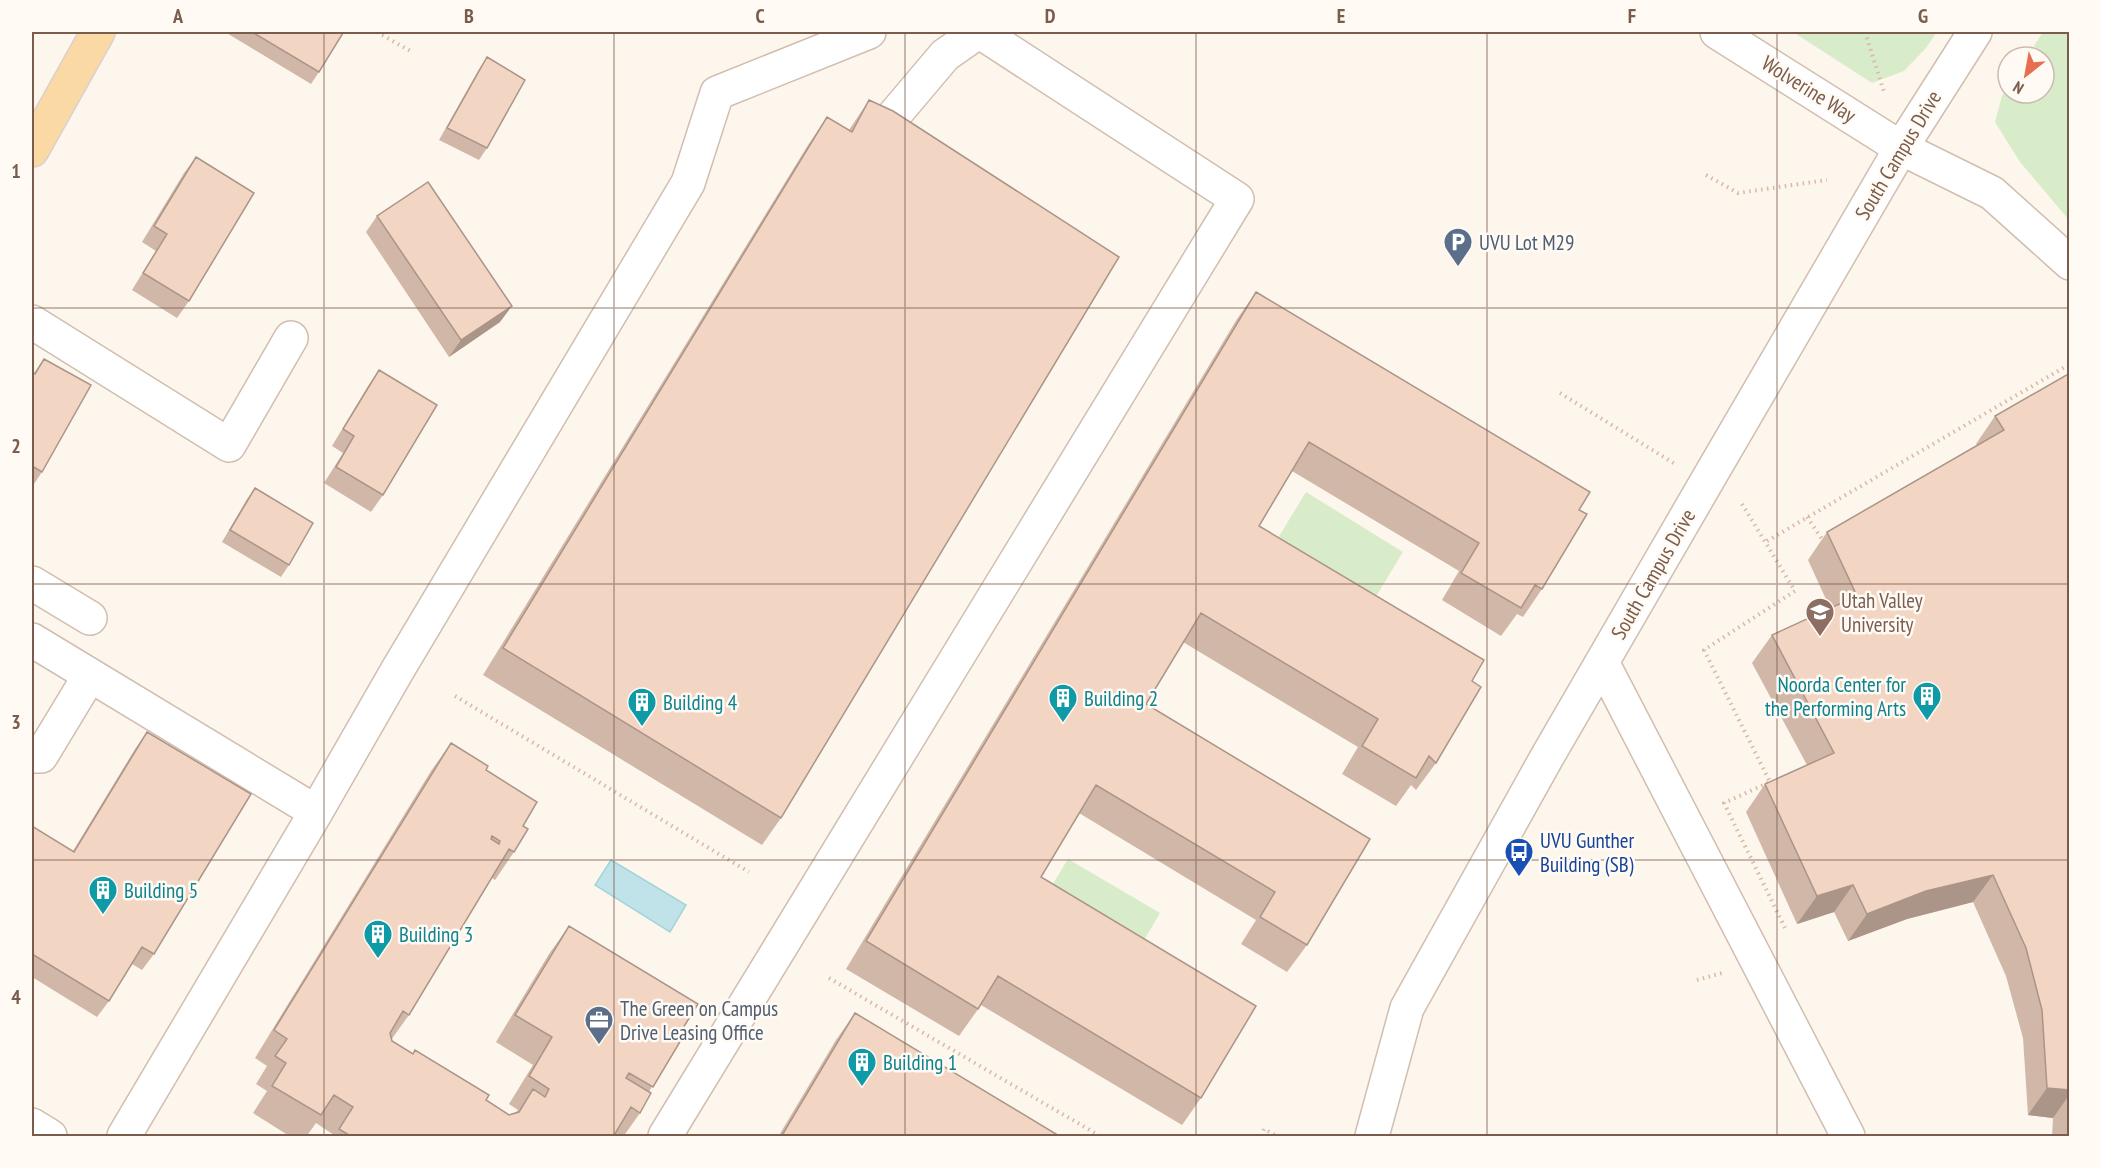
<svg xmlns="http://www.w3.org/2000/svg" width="2101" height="1168" viewBox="0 0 2101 1168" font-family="'PT Sans Narrow',sans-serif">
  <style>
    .green { fill: #d8ecc9 }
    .water { fill: #bfe3e8; stroke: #a5d3da; stroke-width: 1.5 }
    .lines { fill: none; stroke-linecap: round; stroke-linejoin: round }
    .minor-casing { stroke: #d1beb0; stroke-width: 36 }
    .major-casing { stroke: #dad1cd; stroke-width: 36 }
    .path { stroke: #d9b8a5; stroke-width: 4; stroke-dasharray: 1.5 4.5; stroke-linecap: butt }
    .minor { stroke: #fff; stroke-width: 33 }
    .major { stroke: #fbd9a5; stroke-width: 33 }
    .wall { fill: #d1b7a8 }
    .shaded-wall { fill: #aa9588 }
    .building { fill: #f3d5c3; stroke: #aa9588; stroke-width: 1.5; fill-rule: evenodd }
    .grid { fill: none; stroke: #7a5c4d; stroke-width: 1.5; stroke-opacity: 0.55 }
    .labels { text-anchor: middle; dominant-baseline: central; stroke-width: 5; stroke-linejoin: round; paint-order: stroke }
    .street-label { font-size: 21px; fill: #7a5c4d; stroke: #fffaf3 }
    .service-label { font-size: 21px; fill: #4e5e75; stroke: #fffaf3; text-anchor: start }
    .education-label { font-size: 21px; fill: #785e54; stroke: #fffaf3; text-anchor: start }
    .culture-label { font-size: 21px; fill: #0d838f; stroke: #fffaf3; text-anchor: start }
    .transit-label { font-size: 21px; fill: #164399; stroke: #fffaf3; text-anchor: start }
    .neatline { fill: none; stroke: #7a5c4d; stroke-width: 2 }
    .grid-label { font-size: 20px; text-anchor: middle; font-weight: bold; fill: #7a5c4d }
  </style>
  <rect width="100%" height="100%" fill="#fdf6ec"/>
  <path class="green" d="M 1793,32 L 1937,32 L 1926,48 L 1904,71 L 1872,83 Z
    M 2043,32 L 2069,32 L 2069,220 L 2020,162 L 1995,122 L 2002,96 L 2008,87 L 2008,93 L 2044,93 L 2044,57 L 2027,57 Z
    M 1306,492 L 1403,552 L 1375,598 L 1278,538 Z
    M 1068,859 L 1160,913 L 1133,959 L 1040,905 Z"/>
  <path class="water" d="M 611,860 L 686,905 L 670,932 L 595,885 Z"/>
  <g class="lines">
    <g class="minor-casing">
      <path id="minor" d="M 1717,32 L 1901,148 L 1992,193 L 2070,263
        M 874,139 L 945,55 L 978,32
        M 32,322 L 229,445 L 291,338
        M 32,583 L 90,618
        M 32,640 L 316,812
        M 1602,662 L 1848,1136
        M 32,756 L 41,756 L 90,675
        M 32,1125 L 50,1136
        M 124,1136 L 316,812 L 397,671 L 688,183 L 717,93 L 869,32
        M 665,1136 L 1237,199 L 980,32
        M 1372,1136 L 1407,1008 L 1547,757 L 1707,481 L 1901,148 L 1975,32"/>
    </g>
    <g class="major-casing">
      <path id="major" d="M 32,150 L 98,32"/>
    </g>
    <path class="path" d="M 377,32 L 412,52
      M 1865,32 L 1884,92
      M 1706,175 L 1738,193 L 1827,180
      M 1560,393 L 1675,464
      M 1742,504 L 1795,591 L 1704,650 L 1770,782 L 1724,803 L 1785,928
      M 1807,517 L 1824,542
      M 1767,541 L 2070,364
      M 455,696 L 749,872
      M 829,978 L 1100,1136
      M 1697,980 L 1722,973
      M 1261,1136 L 1264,1129 L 1277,1136"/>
    <use href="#minor" class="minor"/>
    <use href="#major" class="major"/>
  </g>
  <path class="wall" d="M 225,32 L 341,32 L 319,72 L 311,84 Z
    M 487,57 L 487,148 L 479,160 L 439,140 L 479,69 Z
    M 869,100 L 781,818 L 762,845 L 483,675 L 808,145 L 827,117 L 849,130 Z
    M 196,157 L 189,301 L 177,318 L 132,290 L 156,251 L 142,242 L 184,173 Z
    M 377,216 L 500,322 L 449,357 L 366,232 Z
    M 1256,292 L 1579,510 L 1542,589 L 1523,617 L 1517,614 L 1501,636 L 1442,600 L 1459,571 L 1292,471 L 1259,526 L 1472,681 L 1436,763 L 1416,790 L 1411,785 L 1396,806 L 1342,774 L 1358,747 L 1183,642 L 1146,704 L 1370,839 L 1307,945 L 1287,972 L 1241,944 L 1256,920 L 1079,813 L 1041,877 L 1201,1098 L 1182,1125 L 981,1005 L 959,1036 L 846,969 L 1237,319 Z
    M 44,359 L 42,472 L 32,487 L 32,372 L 34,373 Z
    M 379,370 L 383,495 L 371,512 L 324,483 L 343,453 L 332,446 L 368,386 Z
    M 2070,373 L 2070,1137 L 2052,1137 L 2053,1118 L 2028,1115 L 2023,1038 L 2006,976 L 1973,902 L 1907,919 L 1848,941 L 1834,912 L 1797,924 L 1746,812 L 1765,784 L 1807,765 L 1752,663 L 1772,635 L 1830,608 L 1808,560 L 1827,532 L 1977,445 L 1976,444 L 1995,416 Z
    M 255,488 L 289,565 L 281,577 L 222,542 L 247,499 Z
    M 147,732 L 154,954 L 142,970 L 132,964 L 109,1001 L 97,1017 L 32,977 L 32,826 L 73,851 L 135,749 Z
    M 451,743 L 486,770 L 523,826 L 514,852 L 495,880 L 492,878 L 409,1015 L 391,1040 L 392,1041 L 509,1115 L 516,1112 L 518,1110 L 509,1104 L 533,1065 L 496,1042 L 549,954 L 569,926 L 683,1028 L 649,1092 L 640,1113 L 623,1137 L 332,1137 L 334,1135 L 316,1123 L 306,1137 L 291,1137 L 253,1113 L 267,1091 L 256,1084 L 267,1066 L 255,1058 L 431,771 Z
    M 855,1013 L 1061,1137 L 778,1137 L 836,1040 Z"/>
  <path class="shaded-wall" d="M 512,306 L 500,322 L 449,357 L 461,340 Z
    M 1993,875 L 1973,902 L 1907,919 L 1848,941 L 1867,914 L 1926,891 Z
    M 1853,885 L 1834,912 L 1797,924 L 1817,896 Z
    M 2047,1088 L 2070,1090 L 2070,1094 L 2053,1118 L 2028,1115 Z"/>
  <path class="building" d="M 252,32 L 341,32 L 343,33 L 319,72 Z
    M 487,57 L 525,80 L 487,148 L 447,128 Z
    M 869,100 L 893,111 L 1119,257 L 781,818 L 503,648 L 827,117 L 852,132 Z
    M 196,157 L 254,193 L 189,301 L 143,273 L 167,234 L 154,226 Z
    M 428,182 L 512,306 L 461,340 L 377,216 Z
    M 1256,292 L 1590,492 L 1579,510 L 1587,514 L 1542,589 L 1535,585 L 1521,608 L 1461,573 L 1479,543 L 1309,442 L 1259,526 L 1484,660 L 1472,681 L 1481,687 L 1436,763 L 1429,756 L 1416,778 L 1362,746 L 1378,719 L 1201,613 L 1146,704 L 1370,839 L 1307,945 L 1260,917 L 1275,892 L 1096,785 L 1041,877 L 1256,1006 L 1201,1098 L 998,976 L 978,1009 L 866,941 Z
    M 44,359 L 91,385 L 42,472 L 32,466 L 32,372 L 35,374 Z
    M 379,370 L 437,405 L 383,495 L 336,467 L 354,436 L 343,429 Z
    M 2070,373 L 2070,1090 L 2047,1088 L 2042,1010 L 2026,948 L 1993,875 L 1926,891 L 1867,914 L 1853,885 L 1817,896 L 1765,784 L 1834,753 L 1772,635 L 1857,596 L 1827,532 L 2004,430 L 1995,416 Z
    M 255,488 L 313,523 L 289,565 L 230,530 Z
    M 147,732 L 251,794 L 154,954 L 142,947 L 109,1001 L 32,954 L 32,826 L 74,852 Z
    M 451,743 L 488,766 L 486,770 L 537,802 L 523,826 L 528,829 L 514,852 L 509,849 L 409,1015 L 403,1011 L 390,1033 L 392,1041 L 413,1054 L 415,1050 L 489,1095 L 486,1100 L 509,1115 L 519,1112 L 533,1089 L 545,1097 L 549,1089 L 529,1076 L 552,1037 L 515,1015 L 569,926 L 698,1004 L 683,1028 L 687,1030 L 653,1087 L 629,1073 L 626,1078 L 651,1093 L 640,1113 L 631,1107 L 613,1137 L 352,1137 L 339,1129 L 353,1107 L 334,1095 L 321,1115 L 272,1086 L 286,1063 L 275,1056 L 287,1039 L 274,1030 ZM 492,836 L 500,841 L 499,844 L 491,839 Z
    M 855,1013 L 1061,1137 L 781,1137 Z"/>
  <path class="grid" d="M 324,32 L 324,1136M 614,32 L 614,1136M 905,32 L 905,1136M 1196,32 L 1196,1136M 1487,32 L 1487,1136M 1777,32 L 1777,1136M 32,308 L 2070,308M 32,584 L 2070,584M 32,860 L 2070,860"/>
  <defs>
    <g id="parking-pin" transform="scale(1.5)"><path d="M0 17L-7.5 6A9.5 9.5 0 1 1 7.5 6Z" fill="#5c6f8a" stroke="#fffaf3"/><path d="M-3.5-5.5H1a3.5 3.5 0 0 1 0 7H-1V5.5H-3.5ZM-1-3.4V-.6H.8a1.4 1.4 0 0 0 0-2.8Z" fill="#fff"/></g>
    <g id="university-pin" transform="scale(1.5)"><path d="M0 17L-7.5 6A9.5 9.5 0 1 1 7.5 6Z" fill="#8d6e63" stroke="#fffaf3"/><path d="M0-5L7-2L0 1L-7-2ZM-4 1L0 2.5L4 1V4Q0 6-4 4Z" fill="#fff"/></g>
    <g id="building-pin" transform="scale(1.5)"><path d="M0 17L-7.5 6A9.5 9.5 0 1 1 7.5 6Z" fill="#0f9aa8" stroke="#fffaf3"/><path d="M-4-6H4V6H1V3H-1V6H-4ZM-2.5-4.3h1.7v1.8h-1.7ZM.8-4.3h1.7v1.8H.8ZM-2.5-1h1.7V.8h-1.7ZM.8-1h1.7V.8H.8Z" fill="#fff"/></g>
    <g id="bus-pin" transform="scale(1.5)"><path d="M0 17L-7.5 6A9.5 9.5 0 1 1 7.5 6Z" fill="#1a4fb4" stroke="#fffaf3"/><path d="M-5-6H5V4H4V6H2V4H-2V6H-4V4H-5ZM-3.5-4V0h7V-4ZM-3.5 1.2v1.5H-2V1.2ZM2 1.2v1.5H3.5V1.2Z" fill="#fff"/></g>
    <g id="office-pin" transform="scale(1.5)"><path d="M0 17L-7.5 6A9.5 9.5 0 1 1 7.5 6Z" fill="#5c6f8a" stroke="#fffaf3"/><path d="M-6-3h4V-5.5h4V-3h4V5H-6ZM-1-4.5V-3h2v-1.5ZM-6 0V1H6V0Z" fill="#fff"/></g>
  </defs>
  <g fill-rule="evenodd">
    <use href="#parking-pin" x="1458" y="242"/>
    <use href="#university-pin" x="1820" y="612"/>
    <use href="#building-pin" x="1927" y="696"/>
    <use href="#building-pin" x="1063" y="698"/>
    <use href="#building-pin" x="642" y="702"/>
    <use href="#bus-pin" x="1519" y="852"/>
    <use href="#building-pin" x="103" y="890"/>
    <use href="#building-pin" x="378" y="934"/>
    <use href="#office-pin" x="599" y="1020"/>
    <use href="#building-pin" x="862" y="1062"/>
  </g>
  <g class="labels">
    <g class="street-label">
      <text transform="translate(1809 89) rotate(32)">Wolverine Way</text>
      <text transform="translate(1898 155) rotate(-59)">South Campus Drive</text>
      <text transform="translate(1653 574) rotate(-60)">South Campus Drive</text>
    </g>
    <g class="service-label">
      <text x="1479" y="242">UVU Lot M29</text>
      <text x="620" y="1008">The Green on Campus<tspan x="620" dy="24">Drive Leasing Office</tspan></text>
    </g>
    <g class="education-label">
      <text x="1841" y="600">Utah Valley<tspan x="1841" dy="24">University</tspan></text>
    </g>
    <g class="culture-label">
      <text x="1906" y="684" text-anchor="end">Noorda Center for<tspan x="1906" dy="24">the Performing Arts</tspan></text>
      <text x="1084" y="698">Building 2</text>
      <text x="663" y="702">Building 4</text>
      <text x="124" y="890">Building 5</text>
      <text x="399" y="934">Building 3</text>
      <text x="883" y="1062">Building 1</text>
    </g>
    <g class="transit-label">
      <text x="1540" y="840">UVU Gunther<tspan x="1540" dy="24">Building (SB)</tspan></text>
    </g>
  </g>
  <rect width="2101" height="1168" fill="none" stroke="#fffaf3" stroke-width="66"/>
  <g transform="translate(2026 75) rotate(211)"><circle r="28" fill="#fffaf3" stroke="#cabbb1" stroke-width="1.5"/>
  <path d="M0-4.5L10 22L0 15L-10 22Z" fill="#e76f51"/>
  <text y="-9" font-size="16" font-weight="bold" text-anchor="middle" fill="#7a5c4d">N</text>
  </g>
  <rect x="33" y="33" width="2035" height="1102" class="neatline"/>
  <g class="grid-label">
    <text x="178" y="23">A</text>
    <text x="469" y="23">B</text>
    <text x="760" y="23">C</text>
    <text x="1050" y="23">D</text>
    <text x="1341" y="23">E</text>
    <text x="1632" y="23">F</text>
    <text x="1923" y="23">G</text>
    <text x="16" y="178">1</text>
    <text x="16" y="453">2</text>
    <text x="16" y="729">3</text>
    <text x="16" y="1004">4</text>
  </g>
</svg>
